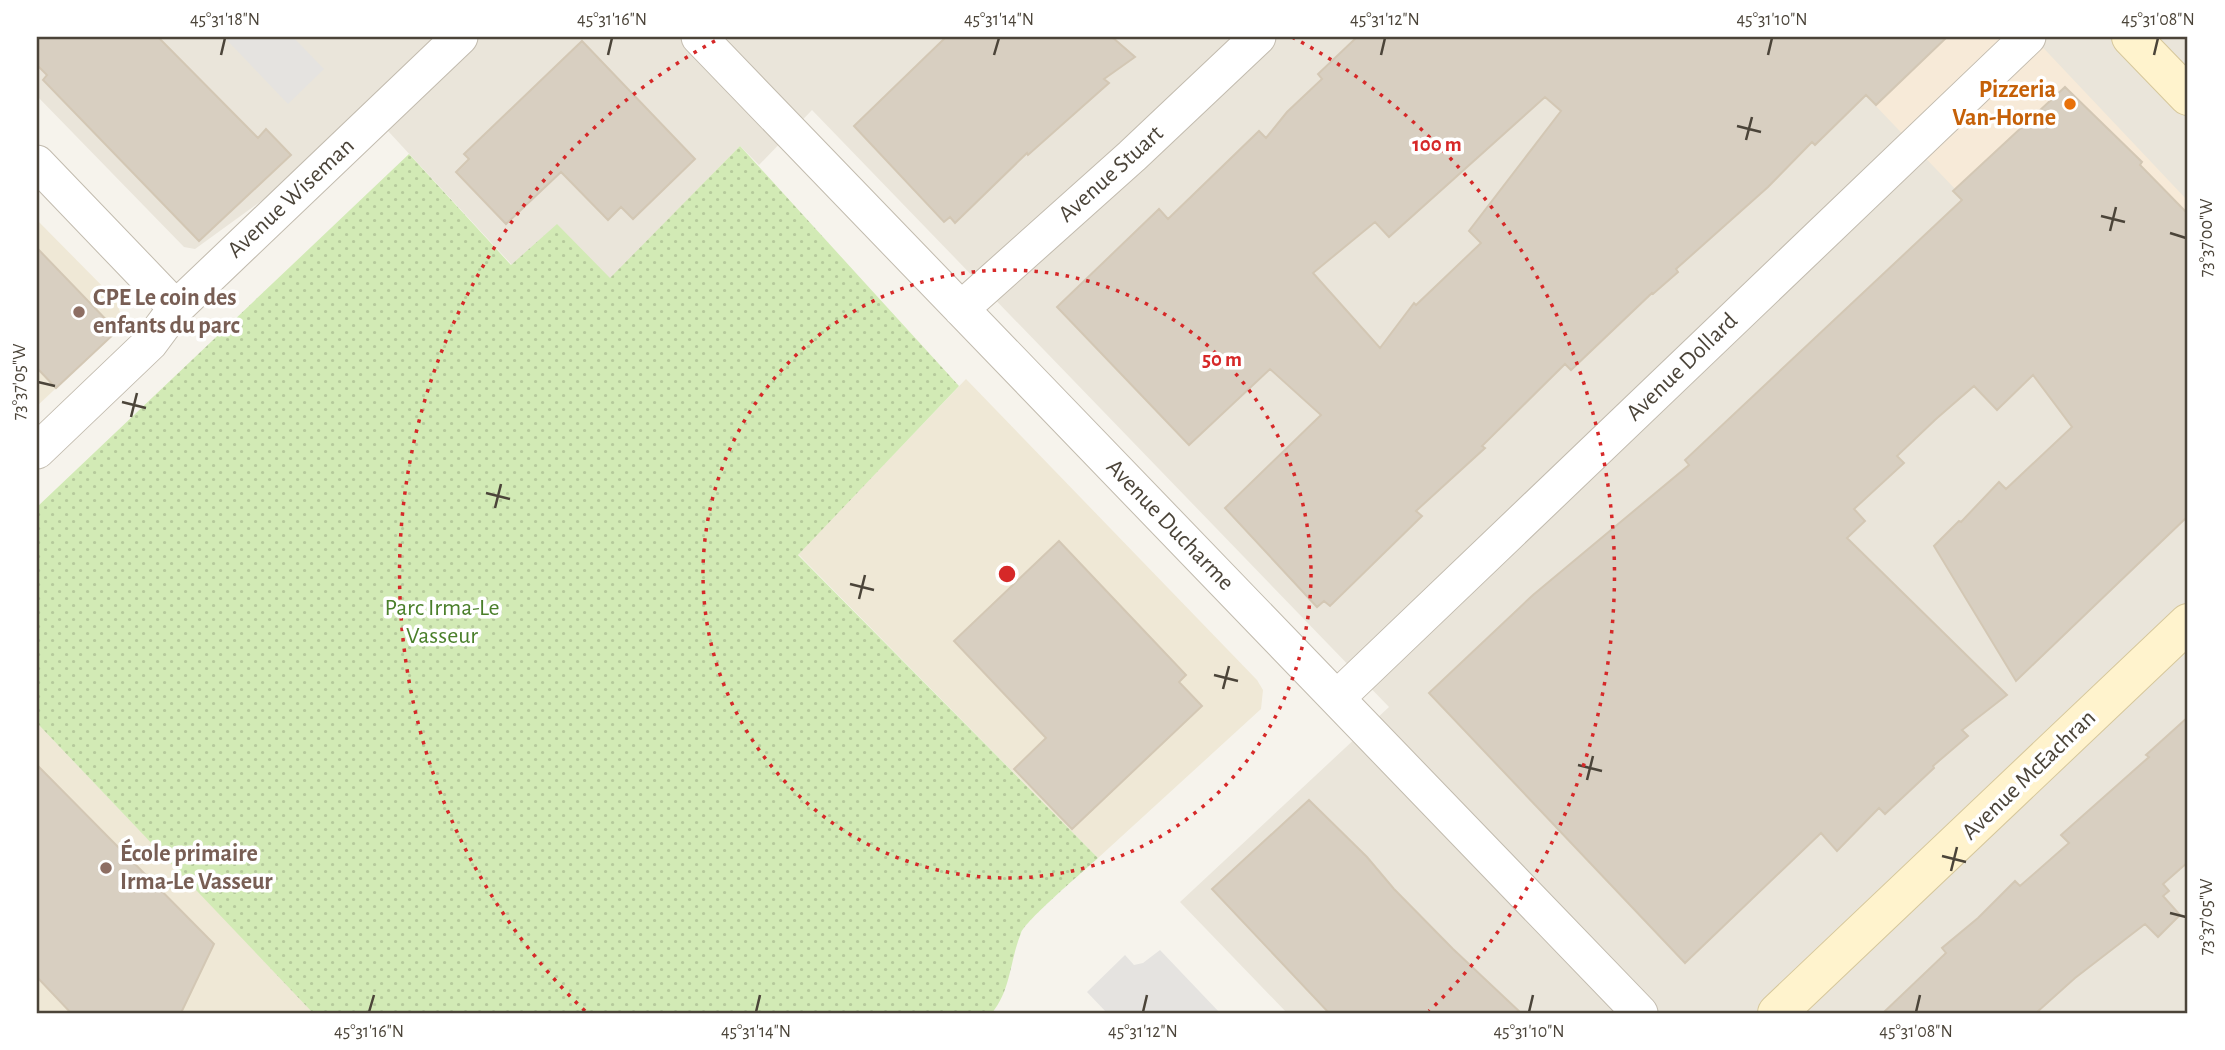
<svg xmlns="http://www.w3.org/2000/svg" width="2225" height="1050" viewBox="0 0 2225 1050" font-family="'Alegreya Sans',sans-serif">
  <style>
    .residential { fill: #eae5da }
    .commercial { fill: #f7ead8 }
    .education { fill: #efe8d6 }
    .park { fill: url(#park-dots) }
    .parking { fill: #e5e3e0 }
    .building { fill: #d8cfc1; stroke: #d3c7b4; stroke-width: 2; fill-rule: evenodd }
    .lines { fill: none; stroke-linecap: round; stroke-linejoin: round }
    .street-casing { stroke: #c2bbae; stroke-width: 37 }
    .secondary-casing { stroke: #d6c79b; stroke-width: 40 }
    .street { stroke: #fff; stroke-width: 35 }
    .secondary { stroke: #fff3cd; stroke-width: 38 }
    .ticks { fill: none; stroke: #4b4439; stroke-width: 2.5 }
    .ring { fill: none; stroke: #d62828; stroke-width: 3.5; stroke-dasharray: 3.5 7 }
    .food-dot { fill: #e8710a; stroke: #fff; stroke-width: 2.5 }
    .education-dot { fill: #8d6e63; stroke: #fff; stroke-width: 2.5 }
    .labels { text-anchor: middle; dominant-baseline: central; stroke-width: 7; stroke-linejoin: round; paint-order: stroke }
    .food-label { font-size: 24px; font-weight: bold; fill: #c56008; stroke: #fff; text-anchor: end }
    .street-label { font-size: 24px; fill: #4b4439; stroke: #fff }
    .education-label { font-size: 24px; font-weight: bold; fill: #785e54; stroke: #fff; text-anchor: start }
    .park-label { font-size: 24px; fill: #4a7f2a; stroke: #fff }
    .centre { fill: #d62828; stroke: #fff; stroke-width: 3.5 }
    .ring-label { font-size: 21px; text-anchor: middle; font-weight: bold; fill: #d62828; stroke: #fff; stroke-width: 7; stroke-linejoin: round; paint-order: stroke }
    .neatline { fill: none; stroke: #4b4439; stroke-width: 2.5 }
    .ticks-label { font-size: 18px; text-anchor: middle; fill: #4b4439 }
  </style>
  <defs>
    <pattern id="park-dots" width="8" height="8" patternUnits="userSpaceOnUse" patternTransform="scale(1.75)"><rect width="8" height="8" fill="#d2eab5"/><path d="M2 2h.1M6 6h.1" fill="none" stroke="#b6ca9c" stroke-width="1.8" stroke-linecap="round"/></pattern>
  </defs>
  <rect width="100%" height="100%" fill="#f6f3ec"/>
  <path class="residential" d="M 37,37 L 2188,37 L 2188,1013 L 1287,1013 L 1180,902 L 1389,707 L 812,110 L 759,165 L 740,146 L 610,279 L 512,265 L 376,118 L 195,249 L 184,247 L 37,96 Z"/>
  <path class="commercial" d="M 1810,37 L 2033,37 L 2188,201 L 2188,433 Z"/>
  <path class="education" d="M 37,220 L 115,299 L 122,317 L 121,325 L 117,331 L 37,406 Z
    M 966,379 L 1257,680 L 1263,690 L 1261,709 L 1098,858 L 798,554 Z
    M 37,723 L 314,1013 L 37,1013 Z"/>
  <path class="park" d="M 740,146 L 959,386 L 798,555 L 1098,858 C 1085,870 1025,921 1021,933 C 1010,960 1011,990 992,1013 L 313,1013 L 37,723 L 37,507 L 409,154 L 511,265 L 557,224 L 610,278 Z"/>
  <path class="parking" d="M 224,37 L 293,37 L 324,69 L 288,104 Z
    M 1160,950 L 1220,1013 L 1107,1013 L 1087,992 L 1125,955 L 1134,965 L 1143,963 Z"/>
  <path class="building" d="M 37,37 L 158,37 L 258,138 L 266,129 L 291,155 L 199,241 L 43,80 L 47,75 L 37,65 Z
    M 946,37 L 1112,37 L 1135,57 L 1104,79 L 1109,83 L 1028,155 L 1027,153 L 955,223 L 950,217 L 944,222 L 854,126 Z
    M 1357,37 L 1947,37 L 1876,105 L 1866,95 L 1815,145 L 1812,142 L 1768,187 L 1676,269 L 1678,272 L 1653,294 L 1652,293 L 1571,370 L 1565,364 L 1482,446 L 1485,448 L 1416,511 L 1422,516 L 1330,606 L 1324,601 L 1317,607 L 1225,508 L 1321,415 L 1270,369 L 1189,445 L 1057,307 L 1159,209 L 1168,219 L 1259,131 L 1266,138 L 1287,112 L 1322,79 L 1318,74 ZM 1545,97 L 1561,111 L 1469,231 L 1481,243 L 1416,305 L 1414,303 L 1380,348 L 1313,273 L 1375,222 L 1389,237 Z
    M 582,41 L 695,159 L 633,219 L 621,207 L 608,220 L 561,172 L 506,224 L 456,172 L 469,159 L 464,154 Z
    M 2065,87 L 2142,162 L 2140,165 L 2188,214 L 2188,516 L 2016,681 L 1934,546 L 1959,521 L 1961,522 L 1999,482 L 2006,489 L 2072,427 L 2033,375 L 1997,410 L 1974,386 L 1936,419 L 1897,456 L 1904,463 L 1854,509 L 1865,521 L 1847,538 L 2007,695 L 1962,730 L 1968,736 L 1933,766 L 1934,768 L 1885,814 L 1879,808 L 1837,851 L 1821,833 L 1685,963 L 1429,693 L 1533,595 L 1689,465 L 1685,460 L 1962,200 L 1953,191 Z
    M 37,248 L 117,331 L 56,388 L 37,368 Z
    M 1059,541 L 1186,675 L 1179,682 L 1202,706 L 1072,829 L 1014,769 L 1046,738 L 954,641 Z
    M 2188,717 L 2188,862 L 2163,884 L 2169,891 L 2163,896 L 2180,915 L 2158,937 L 2145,924 L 2075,978 L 2036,1013 L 1883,1013 L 1946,953 L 1942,948 L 1978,918 L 2015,881 L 2020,886 L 2069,843 L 2061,835 L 2149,757 L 2146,755 Z
    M 37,765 L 214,944 L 181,1013 L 71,1013 L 37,977 Z
    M 1309,800 L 1367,857 L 1394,889 L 1453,949 L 1521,1013 L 1329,1013 L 1212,889 Z"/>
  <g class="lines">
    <g class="street-casing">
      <path id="street" d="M 699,37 L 1640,1013
        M 37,163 L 176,308
        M 961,309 L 1132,156 L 1258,37
        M 37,451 L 150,343 L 176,308 L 460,37
        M 1337,698 L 2028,37"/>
    </g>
    <g class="secondary-casing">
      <path id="secondary" d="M 2131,37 L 2188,96
        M 1777,1013 L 2188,623"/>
    </g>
    <use href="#street" class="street"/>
    <use href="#secondary" class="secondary"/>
  </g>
  <path class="ticks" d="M 221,55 L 225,38M 608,55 L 612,38M 994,55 L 999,38M 1381,55 L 1385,38M 1768,55 L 1772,38M 2154,55 L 2158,38M 1737,126 L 1761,132M 1746,140 L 1752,117M 2101,216 L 2125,222M 2110,231 L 2116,207M 2170,233 L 2186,238M 38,382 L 55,386M 122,402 L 146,408M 131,417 L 137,393M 486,493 L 510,499M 495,508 L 501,484M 850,584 L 874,590M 859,599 L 865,575M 1214,675 L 1238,681M 1223,689 L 1229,666M 1578,765 L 1602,771M 1587,780 L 1593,756M 1942,856 L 1966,862M 1951,871 L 1957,847M 2170,913 L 2186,917M 369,1012 L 374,995M 756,1012 L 760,995M 1143,1012 L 1147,995M 1529,1012 L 1533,995M 1916,1012 L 1920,995"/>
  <g class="ring">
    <circle cx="1007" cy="574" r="304"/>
    <path d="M585 1011A608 608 0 0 1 722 37M1292 37A608 608 0 0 1 1429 1011"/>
  </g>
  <circle class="food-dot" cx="2070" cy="104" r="7"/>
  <g class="education-dot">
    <circle cx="79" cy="312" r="7"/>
    <circle cx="106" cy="868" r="7"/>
  </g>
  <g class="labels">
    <g class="food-label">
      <text x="2056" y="90">Pizzeria<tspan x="2056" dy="28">Van-Horne</tspan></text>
    </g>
    <g class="street-label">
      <text transform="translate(1111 174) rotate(-42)">Avenue Stuart</text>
      <text transform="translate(291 198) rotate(-43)">Avenue Wiseman</text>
      <text transform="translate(1682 367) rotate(-44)">Avenue Dollard</text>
      <text transform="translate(1170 525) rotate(46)">Avenue Ducharme</text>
      <text transform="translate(2029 775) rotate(-44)">Avenue McEachran</text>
    </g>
    <g class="education-label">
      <text x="93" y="298">CPE Le coin des<tspan x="93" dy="28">enfants du parc</tspan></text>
      <text x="120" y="854">École primaire<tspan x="120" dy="28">Irma-Le Vasseur</tspan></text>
    </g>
    <g class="park-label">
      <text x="442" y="608">Parc Irma-Le<tspan x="442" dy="28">Vasseur</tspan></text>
    </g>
  </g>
  <circle cx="1007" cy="574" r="10" class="centre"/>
  <g class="ring-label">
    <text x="1437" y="151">100 m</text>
    <text x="1222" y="366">50 m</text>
  </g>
  <rect width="2225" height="1050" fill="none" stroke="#ffffff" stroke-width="77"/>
  <rect x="38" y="38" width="2148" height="974" class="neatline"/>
  <g class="ticks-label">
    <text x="225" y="25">45°31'18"N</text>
    <text x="612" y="25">45°31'16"N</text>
    <text x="999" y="25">45°31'14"N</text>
    <text x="1385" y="25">45°31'12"N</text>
    <text x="1772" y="25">45°31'10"N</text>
    <text x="2158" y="25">45°31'08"N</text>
    <text transform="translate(2206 238) rotate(-90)" y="6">73°37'00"W</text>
    <text transform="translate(19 382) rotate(-90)" y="6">73°37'05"W</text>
    <text transform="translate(2206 917) rotate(-90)" y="6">73°37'05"W</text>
    <text x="369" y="1037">45°31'16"N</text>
    <text x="756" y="1037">45°31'14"N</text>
    <text x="1143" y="1037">45°31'12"N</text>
    <text x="1529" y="1037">45°31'10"N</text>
    <text x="1916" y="1037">45°31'08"N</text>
  </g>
</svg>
